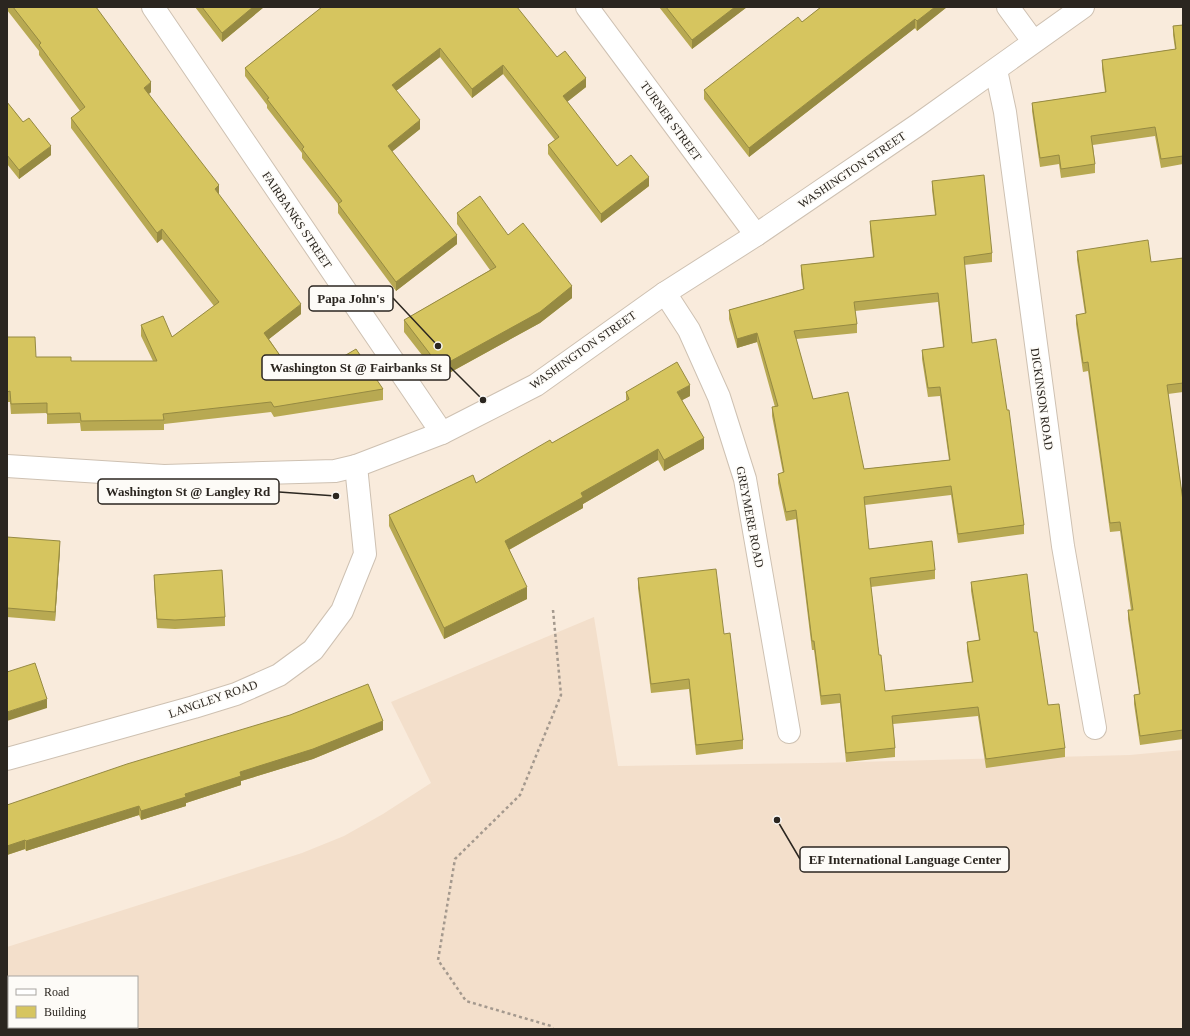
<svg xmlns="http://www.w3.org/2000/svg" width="1190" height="1036" viewBox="0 0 1190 1036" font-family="Georgia,serif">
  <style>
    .built { fill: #f3dfcb }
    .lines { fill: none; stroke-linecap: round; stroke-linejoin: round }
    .street-casing { stroke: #cec1b2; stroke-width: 24 }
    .secondary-casing { stroke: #cec1b2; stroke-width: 24 }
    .primary-casing { stroke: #cec1b2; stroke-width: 24 }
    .path { stroke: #a4998e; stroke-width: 2.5; stroke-dasharray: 3 3; stroke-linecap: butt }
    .street { stroke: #fff; stroke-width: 22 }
    .secondary { stroke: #fff; stroke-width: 22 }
    .primary { stroke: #fff; stroke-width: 22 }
    .wall { fill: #b8a952; fill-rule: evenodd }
    .shaded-wall { fill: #968a42 }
    .building { fill: #d6c55f; stroke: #968a42; fill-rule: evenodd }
    .labels { text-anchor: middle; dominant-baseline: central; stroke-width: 3; stroke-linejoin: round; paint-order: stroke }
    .street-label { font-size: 12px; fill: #2b2620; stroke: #fdfbf7 }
    .leader { fill: none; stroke: #2b2620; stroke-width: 1.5 }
    .callout-dot { fill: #2b2620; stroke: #fdfbf7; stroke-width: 1.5 }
    .callout { fill: #fdfbf7; stroke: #2b2620; stroke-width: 1.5 }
    .callout-label { font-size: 13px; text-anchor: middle; font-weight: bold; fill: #2b2620 }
  </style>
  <rect width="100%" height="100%" fill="#f9ebdc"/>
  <path class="built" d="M 594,617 L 618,766 L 818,763 L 1130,755 L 1183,750 L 1183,1029 L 10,1029 L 11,1027 L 137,1027 L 137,977 L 9,977 L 9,1006 L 7,1005 L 7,947 L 302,853 L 344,836 L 383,814 L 431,783 L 391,702 Z"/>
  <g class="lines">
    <g class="street-casing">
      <path id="street" d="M 153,7 L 442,433
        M 587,7 L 756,235
        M 996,70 L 1005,112 L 1063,546 L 1095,728
        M 665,293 L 689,330 L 719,397 L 745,479 L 789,732
        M 7,759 L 194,707 L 236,694 L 279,675 L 313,650 L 342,611 L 365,554 L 356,466"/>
    </g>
    <g class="secondary-casing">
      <path id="secondary" d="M 1008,7 L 1033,41"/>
    </g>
    <g class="primary-casing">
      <path id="primary" d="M 7,466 L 164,476 L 335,471 L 356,466 L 442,433 L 536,385 L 665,293 L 756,235 L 919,124 L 1083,7"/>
    </g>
    <path class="path" d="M 553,610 L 561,695 L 520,795 L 455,859 L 438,960 L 466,1001 L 551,1026 L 553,1029"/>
    <use href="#street" class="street"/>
    <use href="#secondary" class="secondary"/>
    <use href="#primary" class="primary"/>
  </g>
  <path class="wall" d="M 7,7 L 96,7 L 151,92 L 149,94 L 301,314 L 269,339 L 286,364 L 324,368 L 383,389 L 383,400 L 274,417 L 271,412 L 164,424 L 164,430 L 81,431 L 80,423 L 47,424 L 47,413 L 11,414 L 10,402 L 7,402 L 7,337 L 36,357 L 71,361 L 153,361 L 141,336 L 141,325 L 172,337 L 214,306 L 162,239 L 157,243 L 71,128 L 71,118 L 80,111 L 39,55 L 39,51 L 7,10 Z
    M 195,7 L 264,7 L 222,42 Z
    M 322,7 L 557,57 L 586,87 L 567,102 L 617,166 L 649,186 L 601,223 L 548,154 L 548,145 L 555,140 L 503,74 L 472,98 L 440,57 L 396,91 L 420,129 L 392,151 L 457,244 L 396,291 L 338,213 L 338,204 L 302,158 L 302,153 L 267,108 L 267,105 L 245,76 L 245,68 Z
    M 659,7 L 747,7 L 692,49 Z
    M 821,7 L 947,7 L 917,31 L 915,28 L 749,157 L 704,99 L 704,90 L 802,22 Z
    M 1183,25 L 1183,164 L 1161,168 L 1155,136 L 1093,145 L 1095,164 L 1095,173 L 1061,178 L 1059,164 L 1040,167 L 1032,111 L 1032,103 L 1105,92 L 1102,69 L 1102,60 L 1175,49 L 1173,35 L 1173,26 Z
    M 7,102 L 23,122 L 51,155 L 19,179 L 7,164 Z
    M 932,181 L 992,253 L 992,262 L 964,265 L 972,343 L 1024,525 L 1024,534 L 958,543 L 951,495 L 865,505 L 869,549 L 935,570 L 935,579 L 871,587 L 879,655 L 885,691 L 972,682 L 967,651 L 967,642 L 979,640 L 971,591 L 971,582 L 1034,632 L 1048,705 L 1065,748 L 1065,757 L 986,768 L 978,716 L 893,724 L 895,748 L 895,757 L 846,762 L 840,703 L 821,705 L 814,650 L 812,650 L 796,519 L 786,521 L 778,483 L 778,474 L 783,473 L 772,416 L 772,407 L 775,407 L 757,342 L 737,348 L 729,319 L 729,310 L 803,289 L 801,274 L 801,265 L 873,257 L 870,230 L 870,221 L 935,215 L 932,190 ZM 938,302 L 943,347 L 922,350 L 922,359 L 928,397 L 940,396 L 949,460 L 864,469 L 813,399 L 796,339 L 857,333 L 857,324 L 855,311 Z
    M 457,213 L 508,235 L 572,298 L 540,323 L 440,378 L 404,332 L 404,320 L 490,270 L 457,224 Z
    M 1077,251 L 1151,262 L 1183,258 L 1183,392 L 1168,394 L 1183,501 L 1183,739 L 1140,745 L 1134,704 L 1134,695 L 1139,694 L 1128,619 L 1128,610 L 1131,610 L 1120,531 L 1110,532 L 1088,371 L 1083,372 L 1076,324 L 1076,315 L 1085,314 L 1077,260 Z
    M 626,392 L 690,396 L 682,400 L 704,449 L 664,471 L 658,460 L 583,504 L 583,508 L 509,550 L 527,599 L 444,639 L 389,526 L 389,515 L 476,483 L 552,443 L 626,401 Z
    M 7,537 L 60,550 L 55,621 L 7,617 Z
    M 154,575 L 225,617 L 225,626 L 175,629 L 157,628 L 154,584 Z
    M 638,578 L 724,634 L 743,740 L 743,749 L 696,755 L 689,689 L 651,693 L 638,588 Z
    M 383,730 L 313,759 L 241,781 L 241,785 L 186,803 L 186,806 L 141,820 L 139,815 L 26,851 L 25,849 L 7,855 L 7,805 Z"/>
  <path class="shaded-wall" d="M 253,7 L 264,7 L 222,42 L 222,33 Z
    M 735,7 L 747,7 L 692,49 L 692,40 Z
    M 935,7 L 947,7 L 917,31 L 917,21 Z
    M 915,19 L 915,28 L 749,157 L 749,148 Z
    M 440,48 L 440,57 L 392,94 L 392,85 Z
    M 503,65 L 503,74 L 472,98 L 472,89 Z
    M 586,78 L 586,87 L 563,105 L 563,96 Z
    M 151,82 L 151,92 L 144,98 L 144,88 Z
    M 420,120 L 420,129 L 388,155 L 388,146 Z
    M 51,146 L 51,155 L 19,179 L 19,170 Z
    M 649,177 L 649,186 L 601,223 L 601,214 Z
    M 219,185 L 219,195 L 215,189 Z
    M 162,229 L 162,239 L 157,243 L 157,233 Z
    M 457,235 L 457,244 L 396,291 L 396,282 Z
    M 572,286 L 572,298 L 540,323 L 440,378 L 440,367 Z
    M 301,304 L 301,314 L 264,343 L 264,333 Z
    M 757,333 L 757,342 L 737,348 L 737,339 Z
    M 690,385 L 690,396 L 677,403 L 677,392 Z
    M 704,438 L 704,449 L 664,471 L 664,460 Z
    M 658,449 L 658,460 L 583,504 L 583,508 L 505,552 L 505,541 L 581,493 Z
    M 60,541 L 60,550 L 55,621 L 55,612 Z
    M 527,587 L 527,599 L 444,639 L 444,628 Z
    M 47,699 L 47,708 L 7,721 L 7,712 Z
    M 383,721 L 383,730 L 313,759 L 241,781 L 241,785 L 186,803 L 186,806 L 141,820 L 141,811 L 240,772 Z
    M 139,806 L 139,815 L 26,851 L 26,841 Z
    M 25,840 L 25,849 L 7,855 L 7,846 Z"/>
  <path class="building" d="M 13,7 L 96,7 L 151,82 L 144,88 L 219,185 L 215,189 L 301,304 L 264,333 L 286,364 L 318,358 L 324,368 L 356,349 L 383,389 L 274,407 L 271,402 L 163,414 L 164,420 L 81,421 L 80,413 L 47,414 L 47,403 L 11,404 L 10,391 L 7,392 L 7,337 L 35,337 L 36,357 L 71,357 L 71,361 L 157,361 L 141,325 L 163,316 L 172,337 L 219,302 L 162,229 L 157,233 L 71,118 L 85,107 L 39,45 L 41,43 Z
    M 202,7 L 253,7 L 222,33 Z
    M 322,7 L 517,7 L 557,57 L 565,51 L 586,78 L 563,96 L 617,166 L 631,155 L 649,177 L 601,214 L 548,145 L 559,137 L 503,65 L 472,89 L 440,48 L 392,85 L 420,120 L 388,146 L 457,235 L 396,282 L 338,204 L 342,201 L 302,149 L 304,147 L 267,99 L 269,98 L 245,68 Z
    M 666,7 L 735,7 L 692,40 Z
    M 821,7 L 935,7 L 917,21 L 915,19 L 749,148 L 704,90 L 798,17 L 802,22 Z
    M 1183,25 L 1183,156 L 1161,159 L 1155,127 L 1091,136 L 1095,164 L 1061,169 L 1059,155 L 1040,158 L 1032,103 L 1106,92 L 1102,60 L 1176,49 L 1173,26 Z
    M 7,102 L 23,122 L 29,118 L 51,146 L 19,170 L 7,155 Z
    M 984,175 L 992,253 L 964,257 L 972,343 L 996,339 L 1007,410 L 1009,410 L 1024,525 L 958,534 L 951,486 L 864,497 L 869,549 L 932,541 L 935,570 L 870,578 L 879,655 L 881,655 L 885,691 L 973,682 L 967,642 L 980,640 L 971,582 L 1027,574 L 1034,632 L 1037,632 L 1048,705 L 1059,704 L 1065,748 L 986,759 L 978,707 L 892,716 L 895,748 L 846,753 L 840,694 L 821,696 L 814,641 L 812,641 L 796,510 L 786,512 L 778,474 L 784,472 L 772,407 L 778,406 L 757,333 L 737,339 L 729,310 L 804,289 L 801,265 L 874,257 L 870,221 L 936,215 L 932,181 ZM 938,293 L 944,347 L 922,350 L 928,388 L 940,387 L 950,460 L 864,469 L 848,392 L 813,399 L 794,331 L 857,324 L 854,302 Z
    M 480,196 L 508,235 L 523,223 L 572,286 L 540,312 L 440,367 L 404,320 L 496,267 L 457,213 Z
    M 1148,240 L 1151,262 L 1183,258 L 1183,383 L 1167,385 L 1183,501 L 1183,730 L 1140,736 L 1134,695 L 1140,694 L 1128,610 L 1133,610 L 1120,522 L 1110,523 L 1088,362 L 1083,363 L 1076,315 L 1086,313 L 1077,251 Z
    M 677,362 L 690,385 L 677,392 L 704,438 L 664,460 L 658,449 L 581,493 L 583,497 L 505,541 L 527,587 L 444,628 L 389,515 L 473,475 L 476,483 L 550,440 L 552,443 L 629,399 L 626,392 Z
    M 7,537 L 60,541 L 55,612 L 7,608 Z
    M 716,569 L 724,634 L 730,633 L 743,740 L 696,745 L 689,679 L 651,684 L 638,578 Z
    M 222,570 L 225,617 L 175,620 L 157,619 L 154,575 Z
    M 35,663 L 47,699 L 7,712 L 7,672 Z
    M 368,684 L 383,721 L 313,749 L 240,772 L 241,776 L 185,794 L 186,797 L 141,811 L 139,806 L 26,841 L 25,840 L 7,846 L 7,805 L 127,764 L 290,715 Z"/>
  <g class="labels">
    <g class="street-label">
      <text transform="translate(671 121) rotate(54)">TURNER STREET</text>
      <text transform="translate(852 170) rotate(-34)">WASHINGTON STREET</text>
      <text transform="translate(297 220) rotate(56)">FAIRBANKS STREET</text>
      <text transform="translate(583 350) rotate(-35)">WASHINGTON STREET</text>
      <text transform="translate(1042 399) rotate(82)">DICKINSON ROAD</text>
      <text transform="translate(750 517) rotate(79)">GREYMERE ROAD</text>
      <text transform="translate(213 699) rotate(-19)">LANGLEY ROAD</text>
    </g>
  </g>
  <path class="leader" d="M438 346L393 298M483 400L450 367M336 496L279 492M777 820L800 859"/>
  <g class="callout-dot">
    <circle cx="438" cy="346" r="4"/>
    <circle cx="483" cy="400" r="4"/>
    <circle cx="336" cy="496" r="4"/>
    <circle cx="777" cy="820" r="4"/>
  </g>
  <g class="callout">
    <rect x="309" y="286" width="84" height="25" rx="4"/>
    <rect x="262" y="355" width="188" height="25" rx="4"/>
    <rect x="98" y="479" width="181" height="25" rx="4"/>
    <rect x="800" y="847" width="209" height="25" rx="4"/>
  </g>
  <g class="callout-label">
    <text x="351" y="303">Papa John's</text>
    <text x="356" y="372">Washington St @ Fairbanks St</text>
    <text x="188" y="496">Washington St @ Langley Rd</text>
    <text x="905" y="864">EF International Language Center</text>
  </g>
  <rect width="1190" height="1036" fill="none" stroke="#2b2620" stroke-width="16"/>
  <rect x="8" y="976" width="130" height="52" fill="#fdfbf7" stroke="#a9a6a1"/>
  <rect x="16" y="989" width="20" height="6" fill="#ffffff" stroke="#a9a6a1"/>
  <text x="44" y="996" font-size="12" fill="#2b2620">Road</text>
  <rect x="16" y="1006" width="20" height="12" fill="#d6c55f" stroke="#a9a6a1"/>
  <text x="44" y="1016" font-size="12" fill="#2b2620">Building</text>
</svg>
